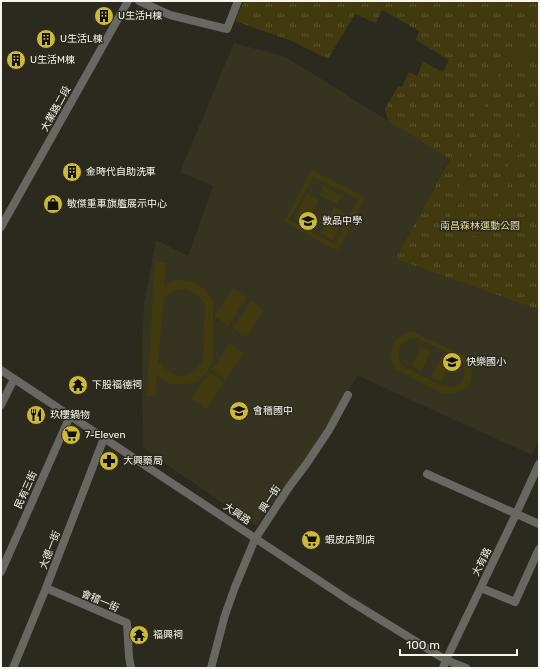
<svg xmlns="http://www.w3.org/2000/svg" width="540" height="669" viewBox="0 0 540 669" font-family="Rubik,'Noto Sans TC',sans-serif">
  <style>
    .built { fill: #363321 }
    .grass { fill: url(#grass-tufts) }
    .pitch { fill: #413a0f; fill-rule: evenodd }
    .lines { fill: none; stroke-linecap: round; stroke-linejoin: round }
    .street { stroke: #686761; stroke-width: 8 }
    .labels { text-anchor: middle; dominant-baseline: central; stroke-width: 3; stroke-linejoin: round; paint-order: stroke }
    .poi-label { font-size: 10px; fill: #f6f5ee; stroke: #2c2a1e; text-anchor: start }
    .street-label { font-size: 10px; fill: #f6f5ee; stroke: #2c2a1e }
    .park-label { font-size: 10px; fill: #e4d890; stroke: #2c2a1e }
  </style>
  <defs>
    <pattern id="grass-tufts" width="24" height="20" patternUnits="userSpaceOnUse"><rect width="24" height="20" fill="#413a0f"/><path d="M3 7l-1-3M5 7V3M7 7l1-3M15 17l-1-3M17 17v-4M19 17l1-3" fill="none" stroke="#5d5732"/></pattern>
  </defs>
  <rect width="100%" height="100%" fill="#2c2a1e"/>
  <path class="built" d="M 234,43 L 286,57 L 388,121 L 450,158 L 395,259 L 539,310 L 539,440 L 532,455 L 380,386 L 358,375 L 309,453 L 256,526 L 143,448 L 142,345 L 144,304 L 156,240 L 188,256 L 213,186 L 180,172 Z"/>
  <path class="grass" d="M 244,1 L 539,1 L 539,310 L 395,259 L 450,159 L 388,121 L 385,109 L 398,86 L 402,87 L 409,72 L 417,76 L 423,62 L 443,72 L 449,60 L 416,40 L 419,31 L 382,10 L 376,23 L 355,14 L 328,59 L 292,41 L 235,21 Z"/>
  <path class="pitch" d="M 528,50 L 539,52 L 539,59 C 530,55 518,56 509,61 C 499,68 485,107 479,119 L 479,124 L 482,136 L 481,145 L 455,213 L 456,219 L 458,226 L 465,230 L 470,232 L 478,231 L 485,227 L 492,215 L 514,148 L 537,98 L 539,95 L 539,108 L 520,149 L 497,217 L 488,231 L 480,235 L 470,237 L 463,235 L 455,229 L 450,221 L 450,212 L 476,144 C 477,134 475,127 474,117 L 496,68 L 505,57 L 519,52 Z
    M 311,170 L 365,197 L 338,251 L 284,222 ZM 313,177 L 358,199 L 335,244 L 289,220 Z
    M 323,186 L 341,195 L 337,204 L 319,195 Z
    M 307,193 L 319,200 L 306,226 L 294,219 Z
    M 334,207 L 347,214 L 333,240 L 320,234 Z
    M 155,260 L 166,263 L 164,286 L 167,284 L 179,279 L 191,281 L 204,288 L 213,301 L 213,363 L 205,374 L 198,381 L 184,385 L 170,384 L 162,379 L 157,374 L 156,396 L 147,396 ZM 180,289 C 192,289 197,294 205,304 L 203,360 C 188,382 176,380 158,362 L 164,298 L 172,291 Z
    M 233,288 L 247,298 L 228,326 L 214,316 Z
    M 251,301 L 264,310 L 246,338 L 233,329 Z
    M 413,332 L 469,358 C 476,383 471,392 444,394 L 395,369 L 391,360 L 391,352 L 393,345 L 398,338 L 404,333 ZM 417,338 L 462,359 C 464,367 465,373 463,381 L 457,386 L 451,387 L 442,386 L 403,366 C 397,360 397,354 400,346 L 410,339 Z
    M 230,343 L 244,353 L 225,380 L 211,370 Z
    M 421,346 L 431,351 L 421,371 L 411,366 Z
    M 441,356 L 451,361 L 442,382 L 431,377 Z
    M 209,372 L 224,382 L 206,409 L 191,398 Z"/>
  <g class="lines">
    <path class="street" d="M 139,1 L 170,15 L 227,29 L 238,1
      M 1,227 L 128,1
      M 1,370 L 350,601 L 446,660 L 466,668
      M 1,405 L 14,379
      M 427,474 L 539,524
      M 1,572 L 70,416
      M 46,588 L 127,623 L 129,657 L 131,668
      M 481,588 L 515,602 L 539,549
      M 13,668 L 46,588 L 104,438
      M 211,668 L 225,615 L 235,587 L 255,539 L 289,487 L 307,463 L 329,430 L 348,395
      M 443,668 L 446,660 L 516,514 L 539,464"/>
  </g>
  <defs>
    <g id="building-disc" transform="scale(1)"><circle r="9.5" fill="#cdb938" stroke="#2c2a1e"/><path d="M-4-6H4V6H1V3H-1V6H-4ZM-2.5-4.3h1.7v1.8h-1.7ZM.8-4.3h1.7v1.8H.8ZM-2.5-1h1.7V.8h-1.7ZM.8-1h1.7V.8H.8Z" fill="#111"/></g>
    <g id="shop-disc" transform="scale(1)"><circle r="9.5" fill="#cdb938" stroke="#2c2a1e"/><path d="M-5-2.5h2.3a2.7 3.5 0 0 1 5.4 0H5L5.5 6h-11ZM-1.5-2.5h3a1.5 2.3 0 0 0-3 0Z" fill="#111"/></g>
    <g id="school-disc" transform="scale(1)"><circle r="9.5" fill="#cdb938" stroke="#2c2a1e"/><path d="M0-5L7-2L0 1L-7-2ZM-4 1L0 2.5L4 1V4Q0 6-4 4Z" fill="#111"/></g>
    <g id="temple-disc" transform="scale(1)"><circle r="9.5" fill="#cdb938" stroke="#2c2a1e"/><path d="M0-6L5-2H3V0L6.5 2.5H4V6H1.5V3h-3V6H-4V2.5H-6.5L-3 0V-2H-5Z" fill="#111"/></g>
    <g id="restaurant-disc" transform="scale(1)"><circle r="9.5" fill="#cdb938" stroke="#2c2a1e"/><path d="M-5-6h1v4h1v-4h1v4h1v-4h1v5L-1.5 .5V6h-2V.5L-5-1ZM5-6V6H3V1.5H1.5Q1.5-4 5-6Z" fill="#111"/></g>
    <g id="supermarket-disc" transform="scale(1)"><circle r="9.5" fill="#cdb938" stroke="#2c2a1e"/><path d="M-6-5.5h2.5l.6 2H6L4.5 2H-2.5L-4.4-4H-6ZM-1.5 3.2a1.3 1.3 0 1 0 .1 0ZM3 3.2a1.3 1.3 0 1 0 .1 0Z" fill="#111"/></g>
    <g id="pharmacy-disc" transform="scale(1)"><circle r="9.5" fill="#cdb938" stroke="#2c2a1e"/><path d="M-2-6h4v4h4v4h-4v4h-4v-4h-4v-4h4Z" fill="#111"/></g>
  </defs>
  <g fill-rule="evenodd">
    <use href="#building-disc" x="104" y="16"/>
    <use href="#building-disc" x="46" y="39"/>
    <use href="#building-disc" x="16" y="60"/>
    <use href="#building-disc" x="72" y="172"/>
    <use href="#shop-disc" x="53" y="204"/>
    <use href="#school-disc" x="308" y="221"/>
    <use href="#school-disc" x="452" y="362"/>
    <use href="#temple-disc" x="78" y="385"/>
    <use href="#school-disc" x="239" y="411"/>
    <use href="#restaurant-disc" x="36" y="415"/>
    <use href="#supermarket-disc" x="71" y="435"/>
    <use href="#pharmacy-disc" x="109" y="461"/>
    <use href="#supermarket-disc" x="311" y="540"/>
    <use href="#temple-disc" x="139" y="635"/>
  </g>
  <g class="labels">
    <g class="poi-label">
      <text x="118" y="16">U生活H棟</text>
      <text x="60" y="39">U生活L棟</text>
      <text x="30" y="60">U生活M棟</text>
      <text x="86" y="172">金時代自助洗車</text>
      <text x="67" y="204">敏傑重車旗艦展示中心</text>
      <text x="322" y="221">敦品中學</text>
      <text x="466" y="362">快樂國小</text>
      <text x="92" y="385">下股福德祠</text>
      <text x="253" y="411">會稽國中</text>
      <text x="50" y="415">玖樓鍋物</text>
      <text x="85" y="435">7-Eleven</text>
      <text x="123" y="461">大興藥局</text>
      <text x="325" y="540">蝦皮店到店</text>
      <text x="153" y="635">福興祠</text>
    </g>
    <g class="street-label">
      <text transform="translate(56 109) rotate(-61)">大業路二段</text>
      <text transform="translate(26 490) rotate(-66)">民有三街</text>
      <text transform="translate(270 499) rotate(-57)">興一街</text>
      <text transform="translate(237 514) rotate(34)">大興路</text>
      <text transform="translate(50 550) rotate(-69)">大德一街</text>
      <text transform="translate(482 562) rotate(-64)">大有路</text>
      <text transform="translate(100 601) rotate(23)">會稽一街</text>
    </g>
    <g class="park-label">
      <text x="480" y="226">南昌森林運動公園</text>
    </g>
  </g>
  <rect width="540" height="669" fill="none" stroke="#f6f5ee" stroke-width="4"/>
  <path d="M400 649v6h117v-6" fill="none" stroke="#f6f5ee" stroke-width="2"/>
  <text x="406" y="649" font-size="12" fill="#f6f5ee" stroke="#2c2a1e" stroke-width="3" paint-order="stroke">100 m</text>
</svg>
